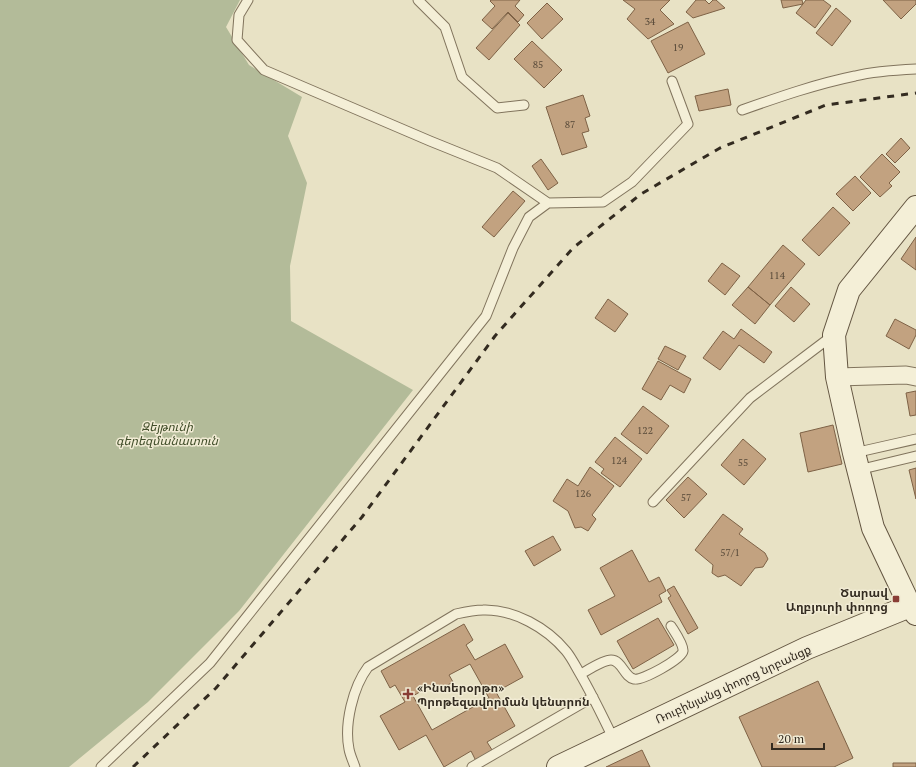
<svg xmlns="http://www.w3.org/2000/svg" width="916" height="767" viewBox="0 0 916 767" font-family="'PT Serif','Noto Sans Armenian',serif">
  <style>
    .cemetery { fill: #b3bb99 }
    .building { fill: #c2a280; stroke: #7e6246; fill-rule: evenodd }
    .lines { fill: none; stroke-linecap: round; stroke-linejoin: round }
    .lane-casing { stroke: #81745d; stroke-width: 11 }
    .street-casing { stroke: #81745d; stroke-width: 19 }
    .secondary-casing { stroke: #635541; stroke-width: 24 }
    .lane { stroke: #f4efd7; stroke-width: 9 }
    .street { stroke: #f4efd7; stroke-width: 17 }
    .secondary { stroke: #f4efd7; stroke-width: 22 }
    .rail { stroke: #332b20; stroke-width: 3; stroke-dasharray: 7 7; stroke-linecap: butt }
    .poi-dot { fill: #893d35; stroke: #f1ebd4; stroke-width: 1.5 }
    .labels { text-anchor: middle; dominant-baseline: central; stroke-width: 3; stroke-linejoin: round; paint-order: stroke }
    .number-label { font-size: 10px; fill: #574938 }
    .park-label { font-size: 12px; font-style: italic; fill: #404d29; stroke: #f1ebd4 }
    .poi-label { font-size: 12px; font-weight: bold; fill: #332b20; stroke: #f1ebd4; text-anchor: end }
    .street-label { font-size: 12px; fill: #332b20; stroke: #f1ebd4 }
  </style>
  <rect width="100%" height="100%" fill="#e8e2c5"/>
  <path class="cemetery" d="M 0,0 L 240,0 L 226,27 L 249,65 L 302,97 L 288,136 L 307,183 L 290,266 L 291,321 L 413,390 L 239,611 L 148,702 L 69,767 L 0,767 Z"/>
  <path class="building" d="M 491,0 L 520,0 L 515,6 L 524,15 L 518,22 L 508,12 L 492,29 L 482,20 L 495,6 L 490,1 Z
    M 623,0 L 670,0 L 660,10 L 674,24 L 648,39 L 627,19 L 635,9 Z
    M 696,0 L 705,0 L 709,4 L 713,0 L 716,0 L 725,8 L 693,18 L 686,12 Z
    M 781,0 L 802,0 L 803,4 L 783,8 Z
    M 806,0 L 823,0 L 831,6 L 815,28 L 796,13 Z
    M 883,0 L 916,0 L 916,4 L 901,19 Z
    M 547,3 L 563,19 L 542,39 L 527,23 Z
    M 836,8 L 851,21 L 832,46 L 816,33 Z
    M 508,13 L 520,25 L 489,60 L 476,48 Z
    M 688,22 L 705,54 L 668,73 L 651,41 Z
    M 532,41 L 562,70 L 544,88 L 514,59 Z
    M 728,89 L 731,105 L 699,111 L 695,96 Z
    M 583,95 L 590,116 L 585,118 L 589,131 L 582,133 L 587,147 L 562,155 L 546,107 Z
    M 901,138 L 910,148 L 895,163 L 886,154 Z
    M 882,154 L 900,172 L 889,183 L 892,186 L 880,197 L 860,177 Z
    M 541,159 L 558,183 L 548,190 L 532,166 Z
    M 855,176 L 871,193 L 853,211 L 836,194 Z
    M 513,191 L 525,201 L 494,237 L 482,227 Z
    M 833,207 L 850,223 L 819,256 L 802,240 Z
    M 916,237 L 916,270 L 901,259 Z
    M 783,245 L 805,264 L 770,305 L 748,287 Z
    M 722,263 L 740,276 L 725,295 L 708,281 Z
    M 748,287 L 770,305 L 755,324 L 732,305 Z
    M 791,287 L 810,304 L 794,322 L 775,306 Z
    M 608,299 L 628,314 L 615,332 L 595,318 Z
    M 895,319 L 916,330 L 916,335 L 909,349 L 886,336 Z
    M 741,329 L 772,352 L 764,363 L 739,345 L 720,370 L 703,358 L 723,331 L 734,339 Z
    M 665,346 L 686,356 L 678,370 L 658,359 Z
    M 658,361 L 691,379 L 684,393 L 670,385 L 661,400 L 642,389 Z
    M 916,391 L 916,415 L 910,416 L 906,393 Z
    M 643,406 L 669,426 L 647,454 L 621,434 Z
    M 833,425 L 842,464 L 808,472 L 800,433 Z
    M 615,437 L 642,459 L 620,487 L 601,473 L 604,469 L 595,462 Z
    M 743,439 L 766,459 L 744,485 L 721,465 Z
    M 590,467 L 614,486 L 592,515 L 596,519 L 588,531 L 581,527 L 575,528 L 568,511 L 553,501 L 567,479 L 578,486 Z
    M 916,468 L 916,499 L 909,470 Z
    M 688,477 L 707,494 L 684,518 L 666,500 Z
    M 723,514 L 743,529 L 739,534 L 765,553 L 768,559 L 763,567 L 755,568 L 741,586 L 725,575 L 718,577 L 712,573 L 713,565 L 695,550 Z
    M 553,536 L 561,550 L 534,566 L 525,551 Z
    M 632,550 L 649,582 L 659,577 L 666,591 L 659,595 L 662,602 L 601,635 L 588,610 L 615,596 L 600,568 Z
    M 674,586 L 698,628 L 688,634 L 668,598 L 671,596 L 667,590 Z
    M 658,618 L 674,645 L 633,669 L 617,641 Z
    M 464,624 L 473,640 L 466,645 L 475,660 L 505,644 L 523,677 L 496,692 L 515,726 L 487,742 L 494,753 L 477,763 L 471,751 L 444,767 L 426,735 L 399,750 L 380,716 L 405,702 L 395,685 L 390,688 L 381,671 ZM 470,664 L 489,698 L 432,730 L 413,696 L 433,684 L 437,691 L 453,682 L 449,675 Z
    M 818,681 L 853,758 L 834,767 L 762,767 L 739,717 Z
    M 642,750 L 650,767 L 606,767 Z
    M 893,763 L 916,763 L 916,767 L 893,767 Z"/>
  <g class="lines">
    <g class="lane-casing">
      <path id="lane" d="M 248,0 L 239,15 L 237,40 L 264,70 L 430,141 L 497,168 L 548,203 L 603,202 L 632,182 L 688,124 L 672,81
        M 418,0 L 445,27 L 462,77 L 497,108 L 524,105
        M 742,110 C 779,97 816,84 855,76 C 875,71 895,70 916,69
        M 854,453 L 916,439
        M 858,470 L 916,456
        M 653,502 L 750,398 L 832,336
        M 581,674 C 588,670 603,660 611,660 C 622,660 624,677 634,679 C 642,681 682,659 683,651 C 684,645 674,631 671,626
        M 101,767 L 210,663 L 486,316 L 513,248 L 529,217 L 548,203
        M 355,767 C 353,761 350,755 349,749 C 344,724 353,687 368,667 L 456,614 C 465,612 474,610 483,610 C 514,609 547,628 566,651 C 571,657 575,665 579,672 C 592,694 603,717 614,740
        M 472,767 L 593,697"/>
    </g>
    <g class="street-casing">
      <path id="street" d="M 837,377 L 906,375 L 916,377"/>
    </g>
    <g class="secondary-casing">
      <path id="secondary" d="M 916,207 L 849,290 L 834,335 L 837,377 L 854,453 L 873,528 L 910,606 L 916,614
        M 558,767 L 807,648 L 910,606"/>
    </g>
    <use href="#lane" class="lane"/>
    <use href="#street" class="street"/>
    <use href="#secondary" class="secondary"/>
    <path class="rail" d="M 133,767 L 216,688 L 362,517 L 495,336 L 573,248 L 641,194 L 720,148 L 826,105 L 916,93"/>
  </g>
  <g class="poi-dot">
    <rect x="892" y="595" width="8" height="8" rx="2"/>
    <path d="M406 688h4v4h4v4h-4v4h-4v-4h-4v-4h4z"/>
  </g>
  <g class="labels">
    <g class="number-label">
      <text x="650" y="21">34</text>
      <text x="678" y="47">19</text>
      <text x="538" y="64">85</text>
      <text x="570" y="124">87</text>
      <text x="777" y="275">114</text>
      <text x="645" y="430">122</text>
      <text x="619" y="460">124</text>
      <text x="743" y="462">55</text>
      <text x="583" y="493">126</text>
      <text x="686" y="497">57</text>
      <text x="730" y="552">57/1</text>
    </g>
    <g class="park-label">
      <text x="167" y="426">Զեյթունի<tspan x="167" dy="14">գերեզմանատուն</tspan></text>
    </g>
    <g class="poi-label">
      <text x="888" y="592">Ծարավ<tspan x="888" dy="14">Աղբյուրի փողոց</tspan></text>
      <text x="417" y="687" text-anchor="start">«Ինտերօրթո»<tspan x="417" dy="14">Պրոթեզավորման կենտրոն</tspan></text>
    </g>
    <g class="street-label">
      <text transform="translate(733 684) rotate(-25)">Ռուբինյանց փողոց նրբանցք</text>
    </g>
  </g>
  <path d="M772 743v6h52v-6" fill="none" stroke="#332b20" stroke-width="2"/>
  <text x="778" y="743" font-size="12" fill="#332b20" stroke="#f1ebd4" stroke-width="3" paint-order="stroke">20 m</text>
</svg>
